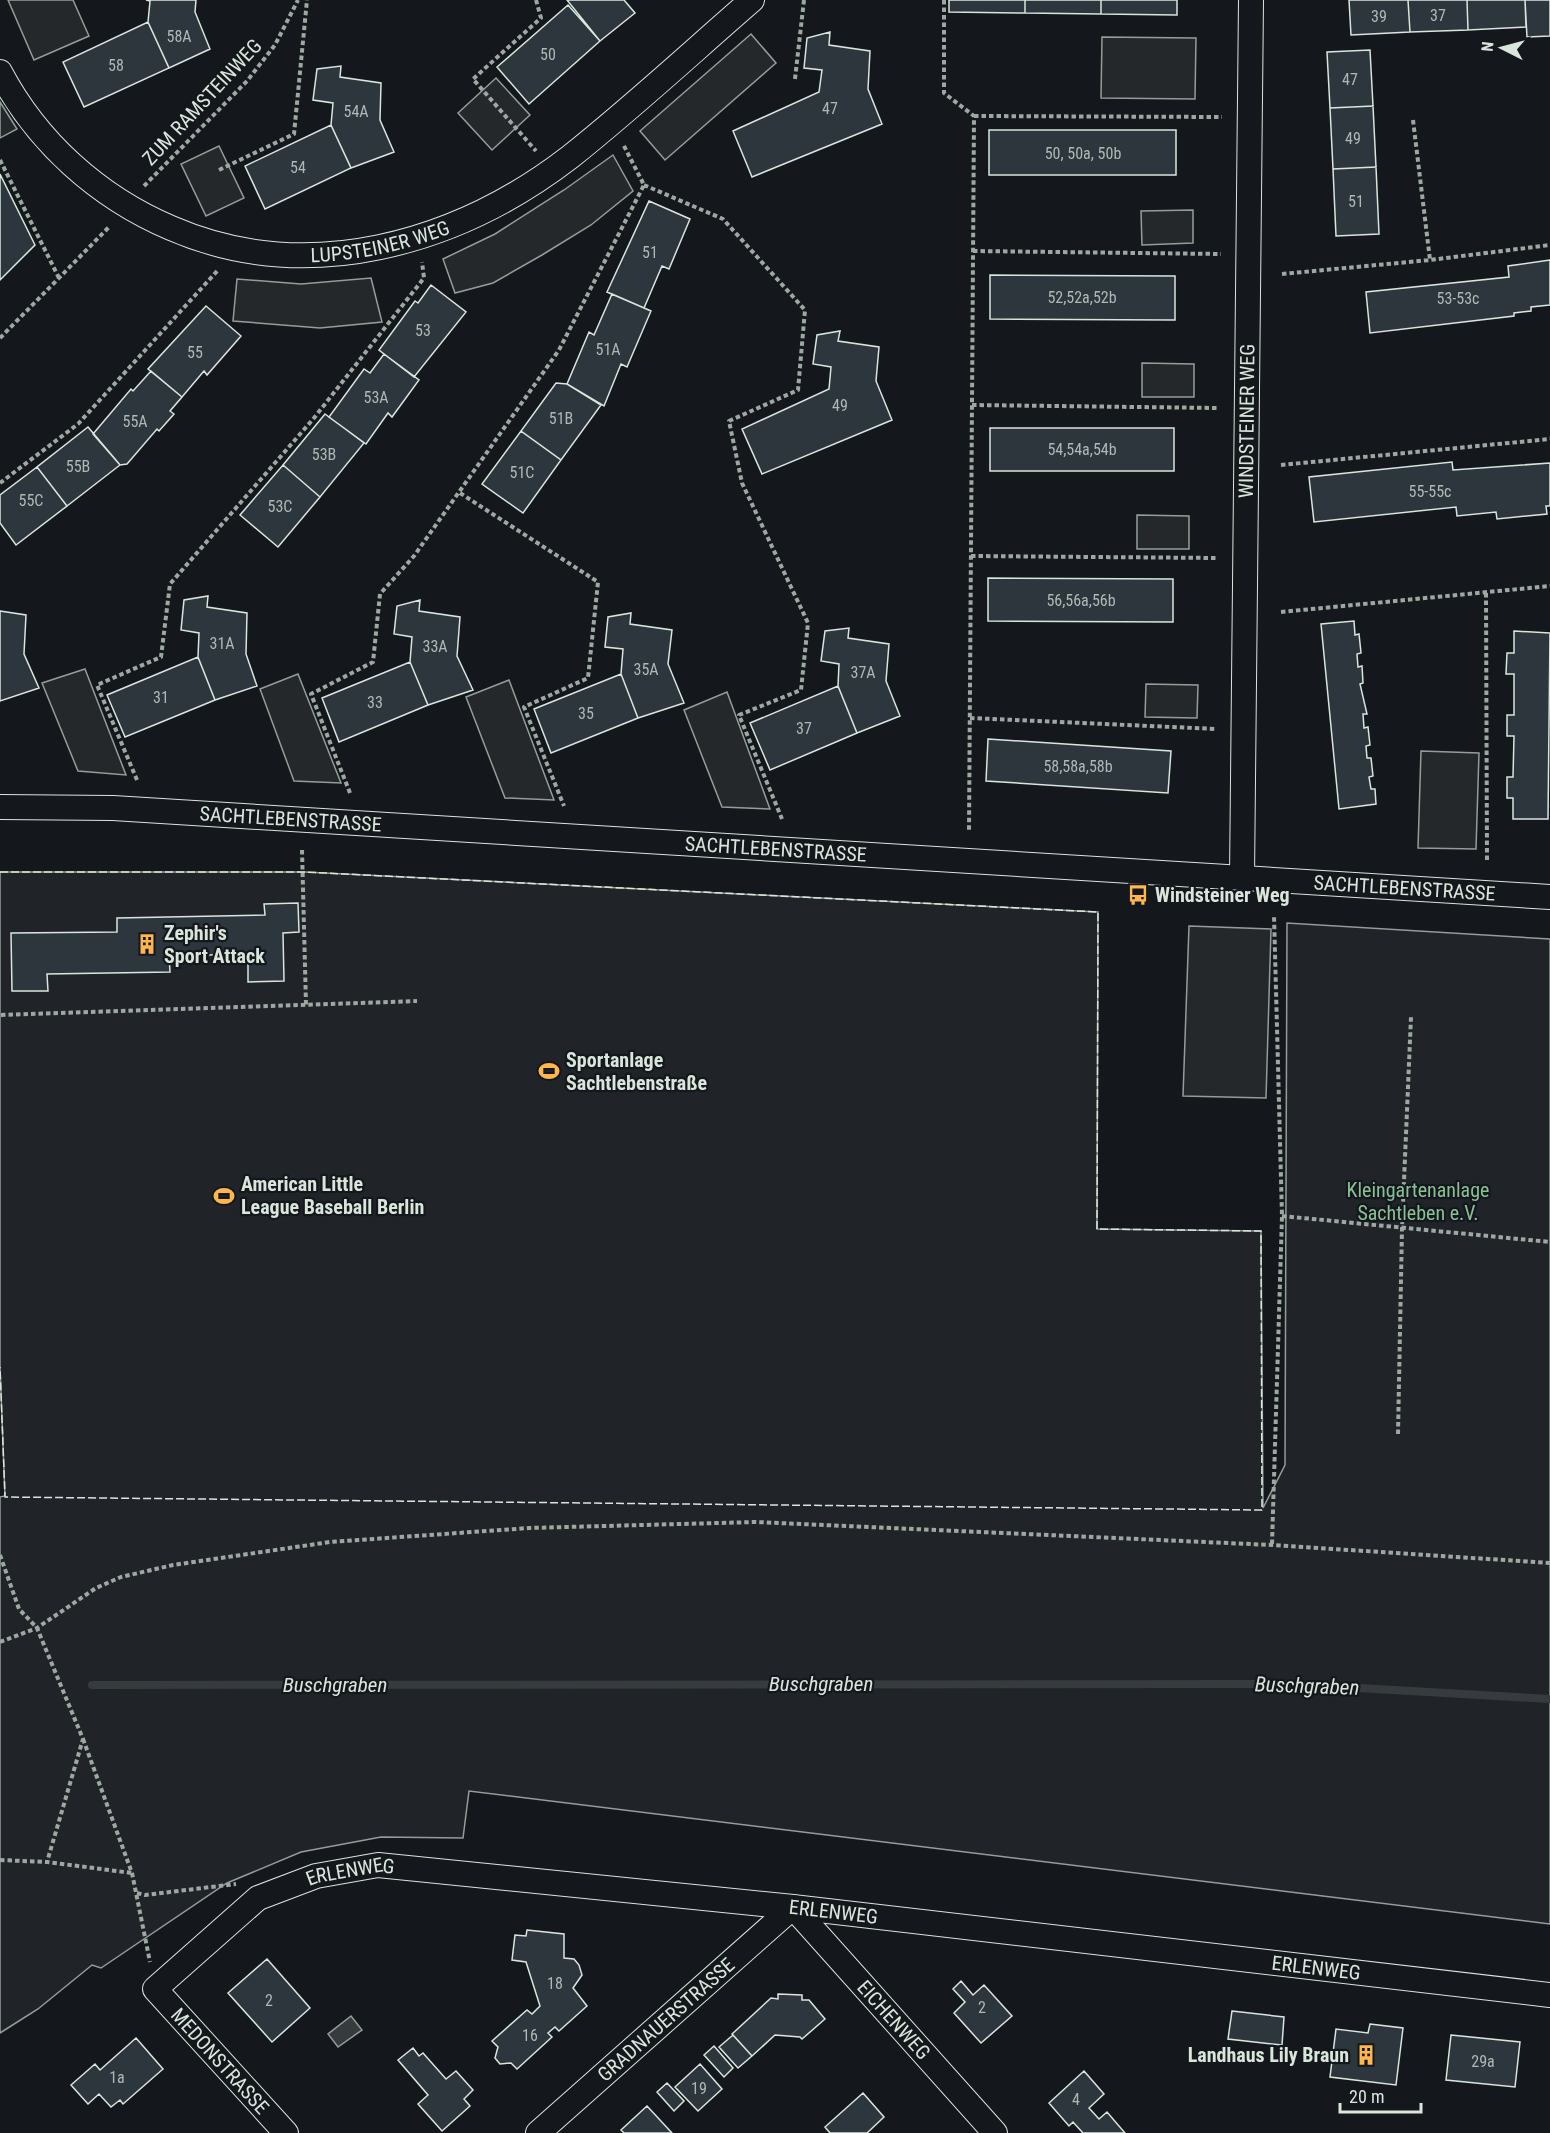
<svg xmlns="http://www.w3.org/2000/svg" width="1550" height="2133" viewBox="0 0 1550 2133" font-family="'Roboto Condensed',sans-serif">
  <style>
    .green { fill: #202428; stroke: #939e99; stroke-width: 1.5 }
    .parking { fill: #24282b; stroke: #939e99; stroke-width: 1.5 }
    .water { fill: #363b3e; stroke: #939e99; stroke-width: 1.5 }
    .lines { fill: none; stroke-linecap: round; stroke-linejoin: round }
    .stream { stroke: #363b3e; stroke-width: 8 }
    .building { fill: #2c363c; stroke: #d8e6dc; stroke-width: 1.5 }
    .minor-casing { stroke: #d8e6dc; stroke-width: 26 }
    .path { stroke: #9da8a2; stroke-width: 4; stroke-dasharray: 4.5 3; stroke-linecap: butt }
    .minor { stroke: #14181c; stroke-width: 24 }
    .fence { stroke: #d8e6dc; stroke-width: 1.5; stroke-dasharray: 8 3; stroke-linecap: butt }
    .labels { text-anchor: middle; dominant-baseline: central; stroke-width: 4.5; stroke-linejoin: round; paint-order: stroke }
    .number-label { font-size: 16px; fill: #adbab4 }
    .street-label { font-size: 20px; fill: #d8e6dc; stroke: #14181c }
    .poi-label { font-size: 20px; font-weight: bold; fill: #d8e6dc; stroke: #14181c; text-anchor: start }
    .park-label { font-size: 20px; fill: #8ac095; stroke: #14181c }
    .water-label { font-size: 21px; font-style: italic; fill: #d8e6dc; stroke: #14181c }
  </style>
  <rect width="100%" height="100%" fill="#14181c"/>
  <path class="green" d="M 0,872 L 305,872 L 1098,912 L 1097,1229 L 1261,1231 L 1263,1508 L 1285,1465 L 1287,923 L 1550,939 L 1550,1924 L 469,1791 L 463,1838 L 381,1837 L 301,1852 L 227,1883 L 101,1968 L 92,1965 L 38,2009 L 0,2033 L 0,1497 L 5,1496 L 0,1367 Z"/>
  <path class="parking" d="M 8,0 L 73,0 L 89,36 L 34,60 Z
    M 751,34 L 776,63 L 665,160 L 640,131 Z
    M 1102,37 L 1196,38 L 1195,99 L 1101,98 Z
    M 496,78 L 530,115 L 492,150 L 458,113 Z
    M 0,102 L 17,129 L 0,138 Z
    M 219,146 L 244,198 L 206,216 L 181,164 Z
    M 613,155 L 633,191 L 591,225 L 542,255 L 493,283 L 455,293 L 443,259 L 495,234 L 564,190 Z
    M 1193,210 L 1193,243 L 1142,245 L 1141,211 Z
    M 371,278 L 382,322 L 320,328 L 233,321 L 237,279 L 301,284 Z
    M 1142,363 L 1194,364 L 1194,397 L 1142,397 Z
    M 1137,515 L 1189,516 L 1189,549 L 1137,549 Z
    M 85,669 L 126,775 L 78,771 L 42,683 Z
    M 298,674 L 341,783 L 294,781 L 260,689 Z
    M 509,680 L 554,800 L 505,798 L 466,697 Z
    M 1146,684 L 1198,685 L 1197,718 L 1145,717 Z
    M 727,692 L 770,809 L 722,807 L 684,710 Z
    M 1421,751 L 1479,753 L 1476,849 L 1418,848 Z
    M 1189,926 L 1271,929 L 1266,1098 L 1183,1096 Z"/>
  <path class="water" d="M 351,2016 L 362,2030 L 338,2047 L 328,2034 Z"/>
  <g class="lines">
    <path class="stream" d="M 92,1685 L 1289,1684 L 1550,1699"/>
  </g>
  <path class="building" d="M 146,0 L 196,0 L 195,12 L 210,49 L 169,68 L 148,22 L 150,1 Z
    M 567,0 L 624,0 L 635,13 L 600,41 Z
    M 949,0 L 1025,0 L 1025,13 L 949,12 Z
    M 1025,0 L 1101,0 L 1101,14 L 1025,13 Z
    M 1101,0 L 1177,0 L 1177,15 L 1101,14 Z
    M 1349,0 L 1408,0 L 1410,32 L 1351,35 Z
    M 1408,0 L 1467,0 L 1468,30 L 1410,32 Z
    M 1467,0 L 1525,0 L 1526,27 L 1468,30 Z
    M 1525,0 L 1550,0 L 1550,36 L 1527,37 Z
    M 568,5 L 600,41 L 529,104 L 497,67 Z
    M 148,22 L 169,68 L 84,107 L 63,62 Z
    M 830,32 L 829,45 L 870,51 L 868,89 L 882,124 L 752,177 L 733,131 L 819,92 L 822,70 L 804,68 L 807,38 Z
    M 1370,50 L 1373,106 L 1330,108 L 1327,52 Z
    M 341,66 L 340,77 L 381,83 L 380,120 L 394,152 L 351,168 L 331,125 L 333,103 L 313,100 L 317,69 Z
    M 1373,106 L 1376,167 L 1333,169 L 1330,108 Z
    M 331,125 L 351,168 L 265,209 L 245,166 Z
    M 989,130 L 1176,130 L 1176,175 L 989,175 Z
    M 1376,167 L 1379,234 L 1336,236 L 1333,169 Z
    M 0,174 L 35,245 L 0,280 Z
    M 649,201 L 690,219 L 669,269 L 662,266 L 644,308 L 607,292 Z
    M 1550,260 L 1550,305 L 1531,307 L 1531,311 L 1514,313 L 1514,316 L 1370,333 L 1366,292 L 1509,277 L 1508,266 Z
    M 990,275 L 1175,276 L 1175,320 L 990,319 Z
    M 431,285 L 466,312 L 414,377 L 379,350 L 415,301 L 418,303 Z
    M 612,294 L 651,311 L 627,367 L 621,364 L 604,406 L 567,384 L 589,332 L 594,335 Z
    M 206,306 L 241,336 L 207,375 L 204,371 L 182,397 L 148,369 Z
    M 840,331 L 838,341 L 879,347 L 876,381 L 892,420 L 762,474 L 742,429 L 829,389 L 831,367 L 813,364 L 817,335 Z
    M 384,354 L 419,380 L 392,417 L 388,413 L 366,444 L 329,417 L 364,369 L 370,373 Z
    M 151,371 L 182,397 L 170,411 L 174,414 L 159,431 L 157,429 L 127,464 L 120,465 L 93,434 L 131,389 L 133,391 Z
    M 556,383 L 567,384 L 601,405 L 561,460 L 521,431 Z
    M 325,414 L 364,443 L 320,497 L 283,465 Z
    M 88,427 L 120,465 L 67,506 L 37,467 Z
    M 990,428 L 1174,428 L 1174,471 L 990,471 Z
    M 521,431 L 561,460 L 523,513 L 482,484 Z
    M 1452,462 L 1453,470 L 1550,463 L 1550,506 L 1546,506 L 1547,514 L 1497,519 L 1496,512 L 1457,516 L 1456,507 L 1314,522 L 1309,477 Z
    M 283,465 L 320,497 L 278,547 L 240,515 Z
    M 37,467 L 67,506 L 16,545 L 0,523 L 0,495 Z
    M 988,578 L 1173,579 L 1173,622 L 988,621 Z
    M 208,596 L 207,607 L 247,613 L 246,654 L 257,686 L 215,700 L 198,657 L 199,633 L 181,630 L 184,600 Z
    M 420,600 L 419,611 L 460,617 L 457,656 L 473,690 L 428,705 L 410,662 L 412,637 L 394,634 L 397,606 Z
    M 0,611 L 26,615 L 24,654 L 39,688 L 0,701 Z
    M 631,613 L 630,624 L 672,630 L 668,664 L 684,703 L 638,718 L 621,674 L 623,649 L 605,647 L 608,617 Z
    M 1354,621 L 1355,635 L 1359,634 L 1361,653 L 1357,654 L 1358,667 L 1362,666 L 1363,683 L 1360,684 L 1367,714 L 1363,714 L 1364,728 L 1368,727 L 1370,745 L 1366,746 L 1367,758 L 1371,758 L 1373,776 L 1369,777 L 1371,789 L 1375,789 L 1376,804 L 1339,809 L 1321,624 Z
    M 849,628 L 848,638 L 889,644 L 886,681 L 900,716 L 857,733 L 838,686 L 839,664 L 821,661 L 825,631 Z
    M 1514,631 L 1550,633 L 1548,819 L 1513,819 L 1513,798 L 1507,798 L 1507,777 L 1513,777 L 1514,736 L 1507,736 L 1507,715 L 1514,715 L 1514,674 L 1506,674 L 1507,653 L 1514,653 Z
    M 198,657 L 215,700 L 125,737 L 107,695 Z
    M 410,662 L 428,705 L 339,742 L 322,698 Z
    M 621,674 L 638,718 L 551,753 L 534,709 Z
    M 838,686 L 857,733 L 770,770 L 750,723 Z
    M 988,739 L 1171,751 L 1168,793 L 986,781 Z
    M 298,903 L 299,932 L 283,933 L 284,981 L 248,982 L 248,954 L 169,956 L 170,972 L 47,974 L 48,991 L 12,991 L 11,933 L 117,932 L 117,918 L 265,915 L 264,904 Z
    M 527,1930 L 564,1934 L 564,1958 L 574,1959 L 579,1965 L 582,1975 L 573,1988 L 587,2006 L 559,2031 L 555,2027 L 548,2033 L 552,2037 L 517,2069 L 511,2063 L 500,2064 L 495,2058 L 498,2047 L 492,2041 L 527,2010 L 532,2014 L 540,2006 L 526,1962 L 512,1960 L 515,1935 L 526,1936 Z
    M 267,1959 L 310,2008 L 272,2042 L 228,1993 Z
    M 961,1981 L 973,1995 L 984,1985 L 1012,2016 L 981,2043 L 954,2013 L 965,2002 L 953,1989 Z
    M 778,1994 L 802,1995 L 802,2000 L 809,2000 L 825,2019 L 802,2039 L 800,2037 L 775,2035 L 752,2056 L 732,2034 L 771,1998 L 778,1999 Z
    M 1232,2011 L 1284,2017 L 1282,2045 L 1228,2039 Z
    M 1370,2024 L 1403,2028 L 1396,2085 L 1330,2077 L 1336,2029 L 1368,2033 Z
    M 733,2035 L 752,2056 L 738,2068 L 719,2047 Z
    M 1451,2035 L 1520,2042 L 1515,2087 L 1446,2080 Z
    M 136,2038 L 163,2069 L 123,2104 L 120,2100 L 111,2107 L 99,2094 L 88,2104 L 71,2085 L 95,2064 L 100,2070 Z
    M 714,2046 L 733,2068 L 724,2077 L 704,2055 Z
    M 413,2048 L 419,2056 L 423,2053 L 446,2079 L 456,2071 L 473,2090 L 464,2099 L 470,2106 L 442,2131 L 418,2104 L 428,2095 L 398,2060 Z
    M 700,2064 L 722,2089 L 698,2111 L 675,2087 Z
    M 1084,2071 L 1104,2094 L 1089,2108 L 1099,2119 L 1107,2112 L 1125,2133 L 1083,2133 L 1073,2122 L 1069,2126 L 1049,2103 Z
    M 667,2083 L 684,2101 L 674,2111 L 657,2092 Z
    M 863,2093 L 884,2117 L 867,2133 L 830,2133 L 825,2127 Z
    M 647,2106 L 672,2133 L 624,2133 L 621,2130 Z"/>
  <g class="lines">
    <g class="minor-casing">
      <g id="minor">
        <path id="s1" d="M 0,72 C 37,142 98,197 171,228 C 307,287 457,244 570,157 C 633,107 692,52 752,0"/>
        <path id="s2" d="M 0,807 L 113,808 L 1550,897"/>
        <path id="s3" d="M 1242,877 L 1251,0"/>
        <path id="s4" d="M 286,2133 L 155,1989 L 258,1898 L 316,1876 L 378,1865 L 793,1907 L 1550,1995"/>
        <path id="s5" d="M 538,2133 L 793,1907 L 995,2133"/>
      </g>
    </g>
    <path class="path" d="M 536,0 L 541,18 L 473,79 L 536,151
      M 944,0 L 944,93 L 974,116 L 969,830
      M 795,79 L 804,0
      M 974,116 L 1222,117
      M 1413,120 L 1430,260
      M 0,160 L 59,278
      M 219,170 L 294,134 L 307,0
      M 644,185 L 723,219 L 805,310 L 798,390 L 729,421 L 742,483 L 808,623 L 801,690 L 739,715 L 782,819
      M 144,186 L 247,81 L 275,45 L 298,0
      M 973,251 L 1221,254
      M 1282,274 L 1430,260 L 1550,245
      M 0,338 L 109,227
      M 972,405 L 1219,408
      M 1281,465 L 1550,439
      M 0,483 L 78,424 L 219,269
      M 460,493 L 598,582 L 588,678 L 524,707 L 564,806
      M 971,556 L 1218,558
      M 1486,593 L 1487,862
      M 1281,612 L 1550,586
      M 970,718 L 1217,729
      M 137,780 L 97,685 L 161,657 L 170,584 L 314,418 L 424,278 L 422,262
      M 350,793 L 311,694 L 373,662 L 380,594 L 414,556 L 559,350 L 644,185 L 623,144
      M 302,850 L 306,1005
      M 1,1015 L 417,1001
      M 1282,1216 L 1550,1242
      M 1398,1434 L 1402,1228 L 1411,1017
      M 1272,1544 L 1282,1216 L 1274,915
      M 0,1555 L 19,1609 L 37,1628 L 83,1739 L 47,1862
      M 0,1642 L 37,1628 L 96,1588 L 121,1577 L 173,1565 L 330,1542 L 529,1528 L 756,1522 L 1272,1545 L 1550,1563
      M 83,1739 L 132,1873 L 150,1962
      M 0,1860 L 47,1862 L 132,1873
      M 137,1893 L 145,1895 L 236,1884"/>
    <use href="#minor" class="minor"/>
    <path class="fence" d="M 0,872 L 305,872 L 1098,912 L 1097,1229 L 1261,1231 L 1262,1510 L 5,1497 L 0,1367"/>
  </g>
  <defs>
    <g id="bus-bare" transform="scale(1.62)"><path d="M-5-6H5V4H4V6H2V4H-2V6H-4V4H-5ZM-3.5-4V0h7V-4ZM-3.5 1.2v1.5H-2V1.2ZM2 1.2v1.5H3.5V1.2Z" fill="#ffb74d" stroke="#14181c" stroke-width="2.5" paint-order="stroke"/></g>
    <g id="building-bare" transform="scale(1.62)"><path d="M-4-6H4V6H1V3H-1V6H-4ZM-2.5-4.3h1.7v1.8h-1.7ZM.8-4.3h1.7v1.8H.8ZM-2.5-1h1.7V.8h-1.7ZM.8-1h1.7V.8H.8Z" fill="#ffb74d" stroke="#14181c" stroke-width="2.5" paint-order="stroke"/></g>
    <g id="stadium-bare" transform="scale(1.62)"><path d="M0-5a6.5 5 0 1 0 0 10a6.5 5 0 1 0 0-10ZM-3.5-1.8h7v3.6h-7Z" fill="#ffb74d" stroke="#14181c" stroke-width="2.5" paint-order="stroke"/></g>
  </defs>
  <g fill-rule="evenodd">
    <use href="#bus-bare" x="1138" y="895"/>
    <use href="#building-bare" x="147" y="944"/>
    <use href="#stadium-bare" x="549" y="1071"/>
    <use href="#stadium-bare" x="224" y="1196"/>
    <use href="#building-bare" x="1366" y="2055"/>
  </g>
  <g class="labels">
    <g class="number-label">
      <text x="1438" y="15">37</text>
      <text x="1379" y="16">39</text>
      <text x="179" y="36">58A</text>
      <text x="548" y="54">50</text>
      <text x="116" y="65">58</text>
      <text x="1350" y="79">47</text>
      <text x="830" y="108">47</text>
      <text x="356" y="111">54A</text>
      <text x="1353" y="138">49</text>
      <text x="1083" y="153">50, 50a, 50b</text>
      <text x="298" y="167">54</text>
      <text x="1356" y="201">51</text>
      <text x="650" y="252">51</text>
      <text x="1082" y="297">52,52a,52b</text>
      <text x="1458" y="298">53-53c</text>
      <text x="423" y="330">53</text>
      <text x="608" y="349">51A</text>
      <text x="195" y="352">55</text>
      <text x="376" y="397">53A</text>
      <text x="840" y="405">49</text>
      <text x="561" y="418">51B</text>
      <text x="135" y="421">55A</text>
      <text x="1082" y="449">54,54a,54b</text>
      <text x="324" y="454">53B</text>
      <text x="78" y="466">55B</text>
      <text x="522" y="472">51C</text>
      <text x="1430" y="491">55-55c</text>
      <text x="31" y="500">55C</text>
      <text x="280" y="506">53C</text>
      <text x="1081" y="600">56,56a,56b</text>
      <text x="222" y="643">31A</text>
      <text x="435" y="646">33A</text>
      <text x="646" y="669">35A</text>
      <text x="863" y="672">37A</text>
      <text x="161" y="697">31</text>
      <text x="375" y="702">33</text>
      <text x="586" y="713">35</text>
      <text x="804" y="728">37</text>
      <text x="1078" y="766">58,58a,58b</text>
      <text x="555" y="1983">18</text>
      <text x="269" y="2000">2</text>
      <text x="982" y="2007">2</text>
      <text x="530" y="2035">16</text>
      <text x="1483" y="2061">29a</text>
      <text x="117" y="2077">1a</text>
      <text x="699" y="2088">19</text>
      <text x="1076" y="2099">4</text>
    </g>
    <g class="street-label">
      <text transform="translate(202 102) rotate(-47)">ZUM RAMSTEINWEG</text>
      <text stroke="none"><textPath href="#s1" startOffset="450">LUPSTEINER WEG</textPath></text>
      <text stroke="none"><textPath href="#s3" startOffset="456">WINDSTEINER WEG</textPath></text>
      <text stroke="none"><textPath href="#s2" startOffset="291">SACHTLEBENSTRASSE</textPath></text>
      <text stroke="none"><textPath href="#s2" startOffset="777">SACHTLEBENSTRASSE</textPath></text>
      <text stroke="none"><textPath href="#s2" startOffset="1407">SACHTLEBENSTRASSE</textPath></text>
      <text stroke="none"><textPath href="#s4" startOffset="429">ERLENWEG</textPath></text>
      <text stroke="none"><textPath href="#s4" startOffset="915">ERLENWEG</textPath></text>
      <text stroke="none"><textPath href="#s4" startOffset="1401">ERLENWEG</textPath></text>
      <text stroke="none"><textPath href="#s5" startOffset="171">GRADNAUERSTRASSE</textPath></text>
      <text stroke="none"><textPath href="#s5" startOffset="492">EICHENWEG</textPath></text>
      <text transform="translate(220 2061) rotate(48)">MEDONSTRASSE</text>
    </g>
    <g class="poi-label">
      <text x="1155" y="895">Windsteiner Weg</text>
      <text x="164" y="933">Zephir's<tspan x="164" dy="23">Sport Attack</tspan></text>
      <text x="566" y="1060">Sportanlage<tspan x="566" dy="23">Sachtlebenstraße</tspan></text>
      <text x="241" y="1184">American Little<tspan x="241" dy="23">League Baseball Berlin</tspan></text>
      <text x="1349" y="2055" text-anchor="end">Landhaus Lily Braun</text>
    </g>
    <g class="park-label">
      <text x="1418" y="1190">Kleingartenanlage<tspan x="1418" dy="23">Sachtleben e.V.</tspan></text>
    </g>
    <g class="water-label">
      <text x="821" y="1684">Buschgraben</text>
      <text x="335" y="1685">Buschgraben</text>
      <text transform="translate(1307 1686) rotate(2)">Buschgraben</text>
    </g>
  </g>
  <g transform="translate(1502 48) rotate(276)" stroke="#14181c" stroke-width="4.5" paint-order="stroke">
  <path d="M0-4.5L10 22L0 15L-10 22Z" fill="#d8e6dc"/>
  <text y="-9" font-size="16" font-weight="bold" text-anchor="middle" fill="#d8e6dc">N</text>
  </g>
  <path d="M1340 2103v9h81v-9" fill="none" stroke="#d8e6dc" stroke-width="3"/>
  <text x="1349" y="2103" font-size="18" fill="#d8e6dc" stroke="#14181c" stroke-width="4.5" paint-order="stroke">20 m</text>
</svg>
